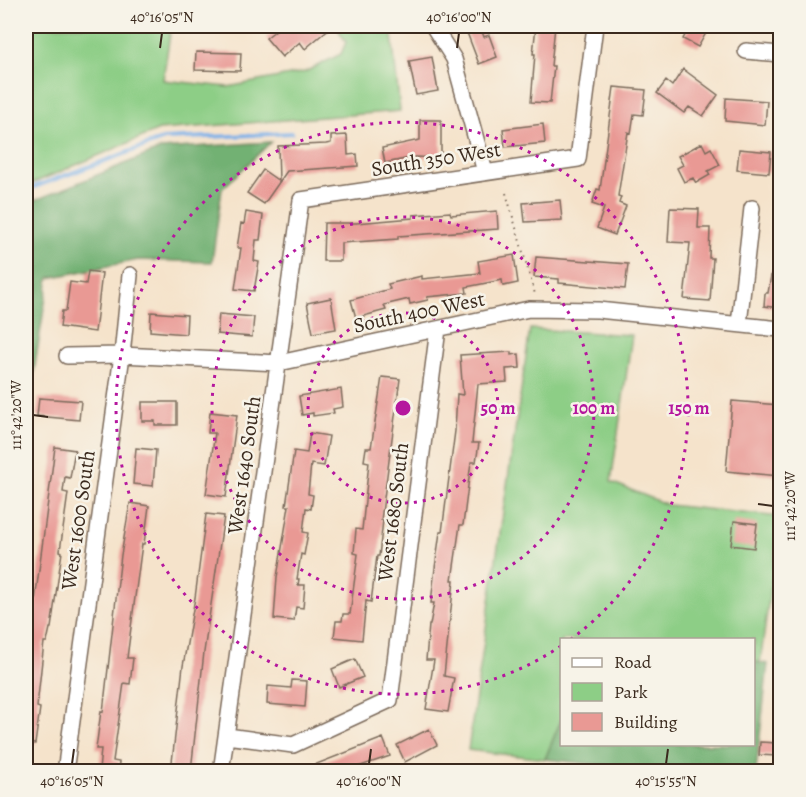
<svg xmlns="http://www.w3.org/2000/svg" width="806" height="797" viewBox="0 0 806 797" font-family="Alegreya,serif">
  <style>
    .green { fill: #8dce86; stroke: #647c52; stroke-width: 1.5 }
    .forest { fill: #72b173; stroke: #566e48; stroke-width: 1.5 }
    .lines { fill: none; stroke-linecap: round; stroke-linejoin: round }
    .stream { stroke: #7bb0e8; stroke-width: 4 }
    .building { fill: #e99994 }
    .minor-casing { stroke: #7c6b5b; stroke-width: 18 }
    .path { stroke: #7c6b5b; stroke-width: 2; stroke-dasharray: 1.5 4.5; stroke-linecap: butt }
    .minor { stroke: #fff; stroke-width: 15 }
    .ticks { fill: none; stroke: #3b2a1e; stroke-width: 2 }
    .ring { fill: none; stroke: #b5179e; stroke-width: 3; stroke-dasharray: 3 6 }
    .labels { text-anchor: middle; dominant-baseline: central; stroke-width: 5; stroke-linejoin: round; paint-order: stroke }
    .street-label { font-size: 21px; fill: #3b2a1e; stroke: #f7f3e8 }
    .centre { fill: #b5179e; stroke: #f7f3e8; stroke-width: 3 }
    .ring-label { font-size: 18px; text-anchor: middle; font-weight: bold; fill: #b5179e; stroke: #f7f3e8; stroke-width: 5; stroke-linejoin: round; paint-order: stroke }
    .neatline { fill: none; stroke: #3b2a1e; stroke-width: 2 }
    .ticks-label { font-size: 15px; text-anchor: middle; fill: #3b2a1e }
  </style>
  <rect width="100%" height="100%" fill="#f7f3e8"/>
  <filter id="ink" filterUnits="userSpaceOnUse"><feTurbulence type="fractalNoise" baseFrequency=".0167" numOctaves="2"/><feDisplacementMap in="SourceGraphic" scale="12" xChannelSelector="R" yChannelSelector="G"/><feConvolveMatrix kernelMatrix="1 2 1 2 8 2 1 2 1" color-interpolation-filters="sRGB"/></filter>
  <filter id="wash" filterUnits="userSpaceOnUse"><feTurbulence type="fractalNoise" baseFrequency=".008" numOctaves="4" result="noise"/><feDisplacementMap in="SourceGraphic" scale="24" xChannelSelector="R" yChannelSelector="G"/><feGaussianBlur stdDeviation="1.35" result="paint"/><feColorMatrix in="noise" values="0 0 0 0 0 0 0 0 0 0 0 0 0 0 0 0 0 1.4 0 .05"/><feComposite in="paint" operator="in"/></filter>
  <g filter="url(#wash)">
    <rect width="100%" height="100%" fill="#f5e3cb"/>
    <path class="green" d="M 26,26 L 153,26 L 171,27 L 163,80 L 228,87 L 305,72 L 341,54 L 346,42 L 336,26 L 391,26 L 400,111 L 159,130 L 26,186 Z
      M 530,329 L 632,335 L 611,482 L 668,505 L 780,517 L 760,663 L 754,663 L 754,640 L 562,640 L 561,720 L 545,759 L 468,750 Z"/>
    <path class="forest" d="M 271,142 L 222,189 L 212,262 L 138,260 L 49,278 L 26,421 L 26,204 L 161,149 Z
      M 754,662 L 768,664 L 756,771 L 658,771 L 545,759 L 561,720 L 562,744 L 754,744 Z"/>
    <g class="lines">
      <path class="stream" d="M 26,190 L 164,139 L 292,133"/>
    </g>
    <g id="blocks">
      <path class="building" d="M 281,26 L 332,26 L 305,49 L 300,42 L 282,57 L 266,38 Z
        M 480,26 L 484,37 L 489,35 L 497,57 L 479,64 L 466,30 Z
        M 536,26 L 555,26 L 551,66 L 554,66 L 550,103 L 531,102 L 535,54 L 533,54 Z
        M 690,26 L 710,26 L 698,47 L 683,39 Z
        M 196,52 L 241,53 L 240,71 L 195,70 Z
        M 432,57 L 438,91 L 416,95 L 409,61 Z
        M 683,69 L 718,95 L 703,116 L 689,107 L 684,113 L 657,93 L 666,81 L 672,86 Z
        M 614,87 L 646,90 L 643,115 L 634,114 L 631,133 L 628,132 L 618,196 L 621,197 L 619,203 L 626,206 L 615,235 L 597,228 L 604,208 L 592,204 L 597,189 L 600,190 Z
        M 726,98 L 767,101 L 765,125 L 725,121 Z
        M 420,120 L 441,120 L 441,158 L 415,157 L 385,163 L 382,148 L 420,140 Z
        M 543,124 L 545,143 L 505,147 L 503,129 Z
        M 347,135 L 348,155 L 357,154 L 358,166 L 287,171 L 264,204 L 247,193 L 263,170 L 279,181 L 278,146 L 326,144 L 331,143 L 331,136 Z
        M 702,143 L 706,151 L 711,148 L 720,165 L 708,171 L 710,175 L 696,183 L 693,178 L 684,182 L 677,168 L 683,165 L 678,156 Z
        M 739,149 L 771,152 L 769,173 L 737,170 Z
        M 560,200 L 562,220 L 525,222 L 523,203 Z
        M 670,208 L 699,209 L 698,228 L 710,228 L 709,258 L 713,258 L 710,301 L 684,299 L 690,243 L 668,242 Z
        M 497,211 L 498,229 L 398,236 L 398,239 L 341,243 L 341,261 L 323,261 L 324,223 L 356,223 L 413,218 L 413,215 L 450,212 L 451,215 Z
        M 246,212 L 263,215 L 260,240 L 256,240 L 254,261 L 259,262 L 254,291 L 235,289 L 241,248 L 237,248 L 241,223 L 244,224 Z
        M 514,255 L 518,283 L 503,286 L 502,280 L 466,287 L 467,293 L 427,297 L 428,300 L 410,304 L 409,299 L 384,305 L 386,310 L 356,318 L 351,300 L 390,289 L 388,284 L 422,276 L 422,279 L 480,273 L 478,261 Z
        M 536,257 L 628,264 L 625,289 L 559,283 L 559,279 L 534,277 Z
        M 772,270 L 780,271 L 780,308 L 764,306 L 765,293 L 768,293 Z
        M 88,271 L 102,273 L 95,332 L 60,327 L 62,311 L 66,311 L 70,282 L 86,284 Z
        M 331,298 L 336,329 L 313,333 L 307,303 Z
        M 151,312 L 187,315 L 186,334 L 150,331 Z
        M 219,314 L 254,317 L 252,337 L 217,334 Z
        M 511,352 L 511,355 L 519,354 L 520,368 L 506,369 L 507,382 L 478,384 L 472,443 L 479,443 L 476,462 L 471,462 L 463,525 L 460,525 L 452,580 L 454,580 L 444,676 L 454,678 L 448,712 L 426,709 L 434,660 L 426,660 L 429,625 L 430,625 L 434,603 L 431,603 L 435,568 L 440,532 L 442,532 L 455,431 L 457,394 L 463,395 L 460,355 Z
        M 382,377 L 400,379 L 381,520 L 383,520 L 379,556 L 377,556 L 371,602 L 366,601 L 362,640 L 334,637 L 336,621 L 342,621 L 343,614 L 350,614 L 358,554 L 354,553 L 356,529 L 362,530 L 369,462 L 364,461 L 366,448 L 371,448 Z
        M 341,389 L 343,407 L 333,409 L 334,413 L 313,416 L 313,413 L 302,415 L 299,396 Z
        M 39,398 L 81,401 L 79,420 L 37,416 Z
        M 732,401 L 780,405 L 780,476 L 726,471 Z
        M 142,402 L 177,402 L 177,425 L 155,425 L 155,421 L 142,421 Z
        M 210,412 L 237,415 L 226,497 L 206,494 L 215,433 L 208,433 Z
        M 310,433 L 329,436 L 324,466 L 311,464 L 308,494 L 313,495 L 311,509 L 306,508 L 303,532 L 308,533 L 304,555 L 301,554 L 297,579 L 299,579 L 298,585 L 305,585 L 303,608 L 296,607 L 294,621 L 274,619 L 277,577 L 289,506 L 286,506 L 294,451 L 307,453 Z
        M 55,447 L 75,450 L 70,478 L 65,477 L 63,492 L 68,493 L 60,551 L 62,552 L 51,628 L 50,628 L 47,642 L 44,642 L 37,707 L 40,708 L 35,744 L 26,743 L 26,647 L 29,647 Z
        M 136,448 L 156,450 L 153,486 L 133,484 Z
        M 130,503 L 149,506 L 144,544 L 142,544 L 127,658 L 133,658 L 130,684 L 124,683 L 113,761 L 119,762 L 118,771 L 99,771 L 101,749 L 96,749 L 101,711 L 103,712 L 121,555 Z
        M 206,514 L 224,516 L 204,652 L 191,771 L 171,771 L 183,666 L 195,598 Z
        M 734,521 L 757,524 L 754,548 L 731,545 Z
        M 355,659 L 363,677 L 339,687 L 332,669 Z
        M 292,680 L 307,681 L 305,707 L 267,704 L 268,686 L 291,688 Z
        M 429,729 L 437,745 L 405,762 L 397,745 Z
        M 383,738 L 390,756 L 346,771 L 299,771 Z
        M 760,742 L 777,743 L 777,756 L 759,755 Z"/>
    </g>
  </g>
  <g filter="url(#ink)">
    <use href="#blocks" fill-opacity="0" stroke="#7c6b5b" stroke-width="1.5"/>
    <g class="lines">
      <g class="minor-casing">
        <path id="minor" d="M 433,26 L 454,59 L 485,172
          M 746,51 L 780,54
          M 739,324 L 752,208
          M 67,356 L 122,355 L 279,363 L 529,309 L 598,310 L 780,329
          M 227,736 L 293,745 L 390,700 L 438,329
          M 65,772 L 122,355 L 130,275
          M 221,772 L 301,200 L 578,159 L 595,26"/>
      </g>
      <path class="path" d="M 506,193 L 535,294"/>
      <use href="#minor" class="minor"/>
    </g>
  </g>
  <path class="ticks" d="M 160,48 L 162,33M 457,48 L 459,33M 33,415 L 48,417M 758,504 L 773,506M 72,764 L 74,749M 369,764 L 371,749M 666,764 L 668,749"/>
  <g class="ring">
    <circle cx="403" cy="408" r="95"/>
    <circle cx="403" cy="408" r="191"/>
    <path d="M561 646A286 286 0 1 1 571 639"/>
  </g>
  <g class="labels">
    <g class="street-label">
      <text transform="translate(436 159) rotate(-9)">South 350 West</text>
      <text transform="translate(419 312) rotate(-12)">South 400 West</text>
      <text transform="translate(244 465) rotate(-82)">West 1640 South</text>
      <text transform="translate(393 512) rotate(-83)">West 1680 South</text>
      <text transform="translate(78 520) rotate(-82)">West 1600 South</text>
    </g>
  </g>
  <circle cx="403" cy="408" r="9" class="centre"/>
  <g class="ring-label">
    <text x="498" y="414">50 m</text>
    <text x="594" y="414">100 m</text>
    <text x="689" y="414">150 m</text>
  </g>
  <rect width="806" height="797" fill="none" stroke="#f7f3e8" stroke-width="66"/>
  <rect x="560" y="638" width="195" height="108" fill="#f7f3e8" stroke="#aca397" stroke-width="1.5"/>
  <rect x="572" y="658" width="30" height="9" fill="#ffffff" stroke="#aca397" stroke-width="1.5"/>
  <text x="614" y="668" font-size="18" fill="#3b2a1e">Road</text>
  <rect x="572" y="683" width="30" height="18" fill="#8dce86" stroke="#aca397" stroke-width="1.5"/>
  <text x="614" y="698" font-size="18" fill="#3b2a1e">Park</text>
  <rect x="572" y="713" width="30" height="18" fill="#e99994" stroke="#aca397" stroke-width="1.5"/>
  <text x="614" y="728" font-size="18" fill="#3b2a1e">Building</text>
  <rect x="33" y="33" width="740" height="731" class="neatline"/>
  <g class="ticks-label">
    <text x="162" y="22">40°16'05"N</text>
    <text x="459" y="22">40°16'00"N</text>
    <text transform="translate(16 415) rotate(-90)" y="5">111°42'20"W</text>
    <text transform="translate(790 506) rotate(-90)" y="5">111°42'20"W</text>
    <text x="72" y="786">40°16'05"N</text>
    <text x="369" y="786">40°16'00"N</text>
    <text x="666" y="786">40°15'55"N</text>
  </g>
</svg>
